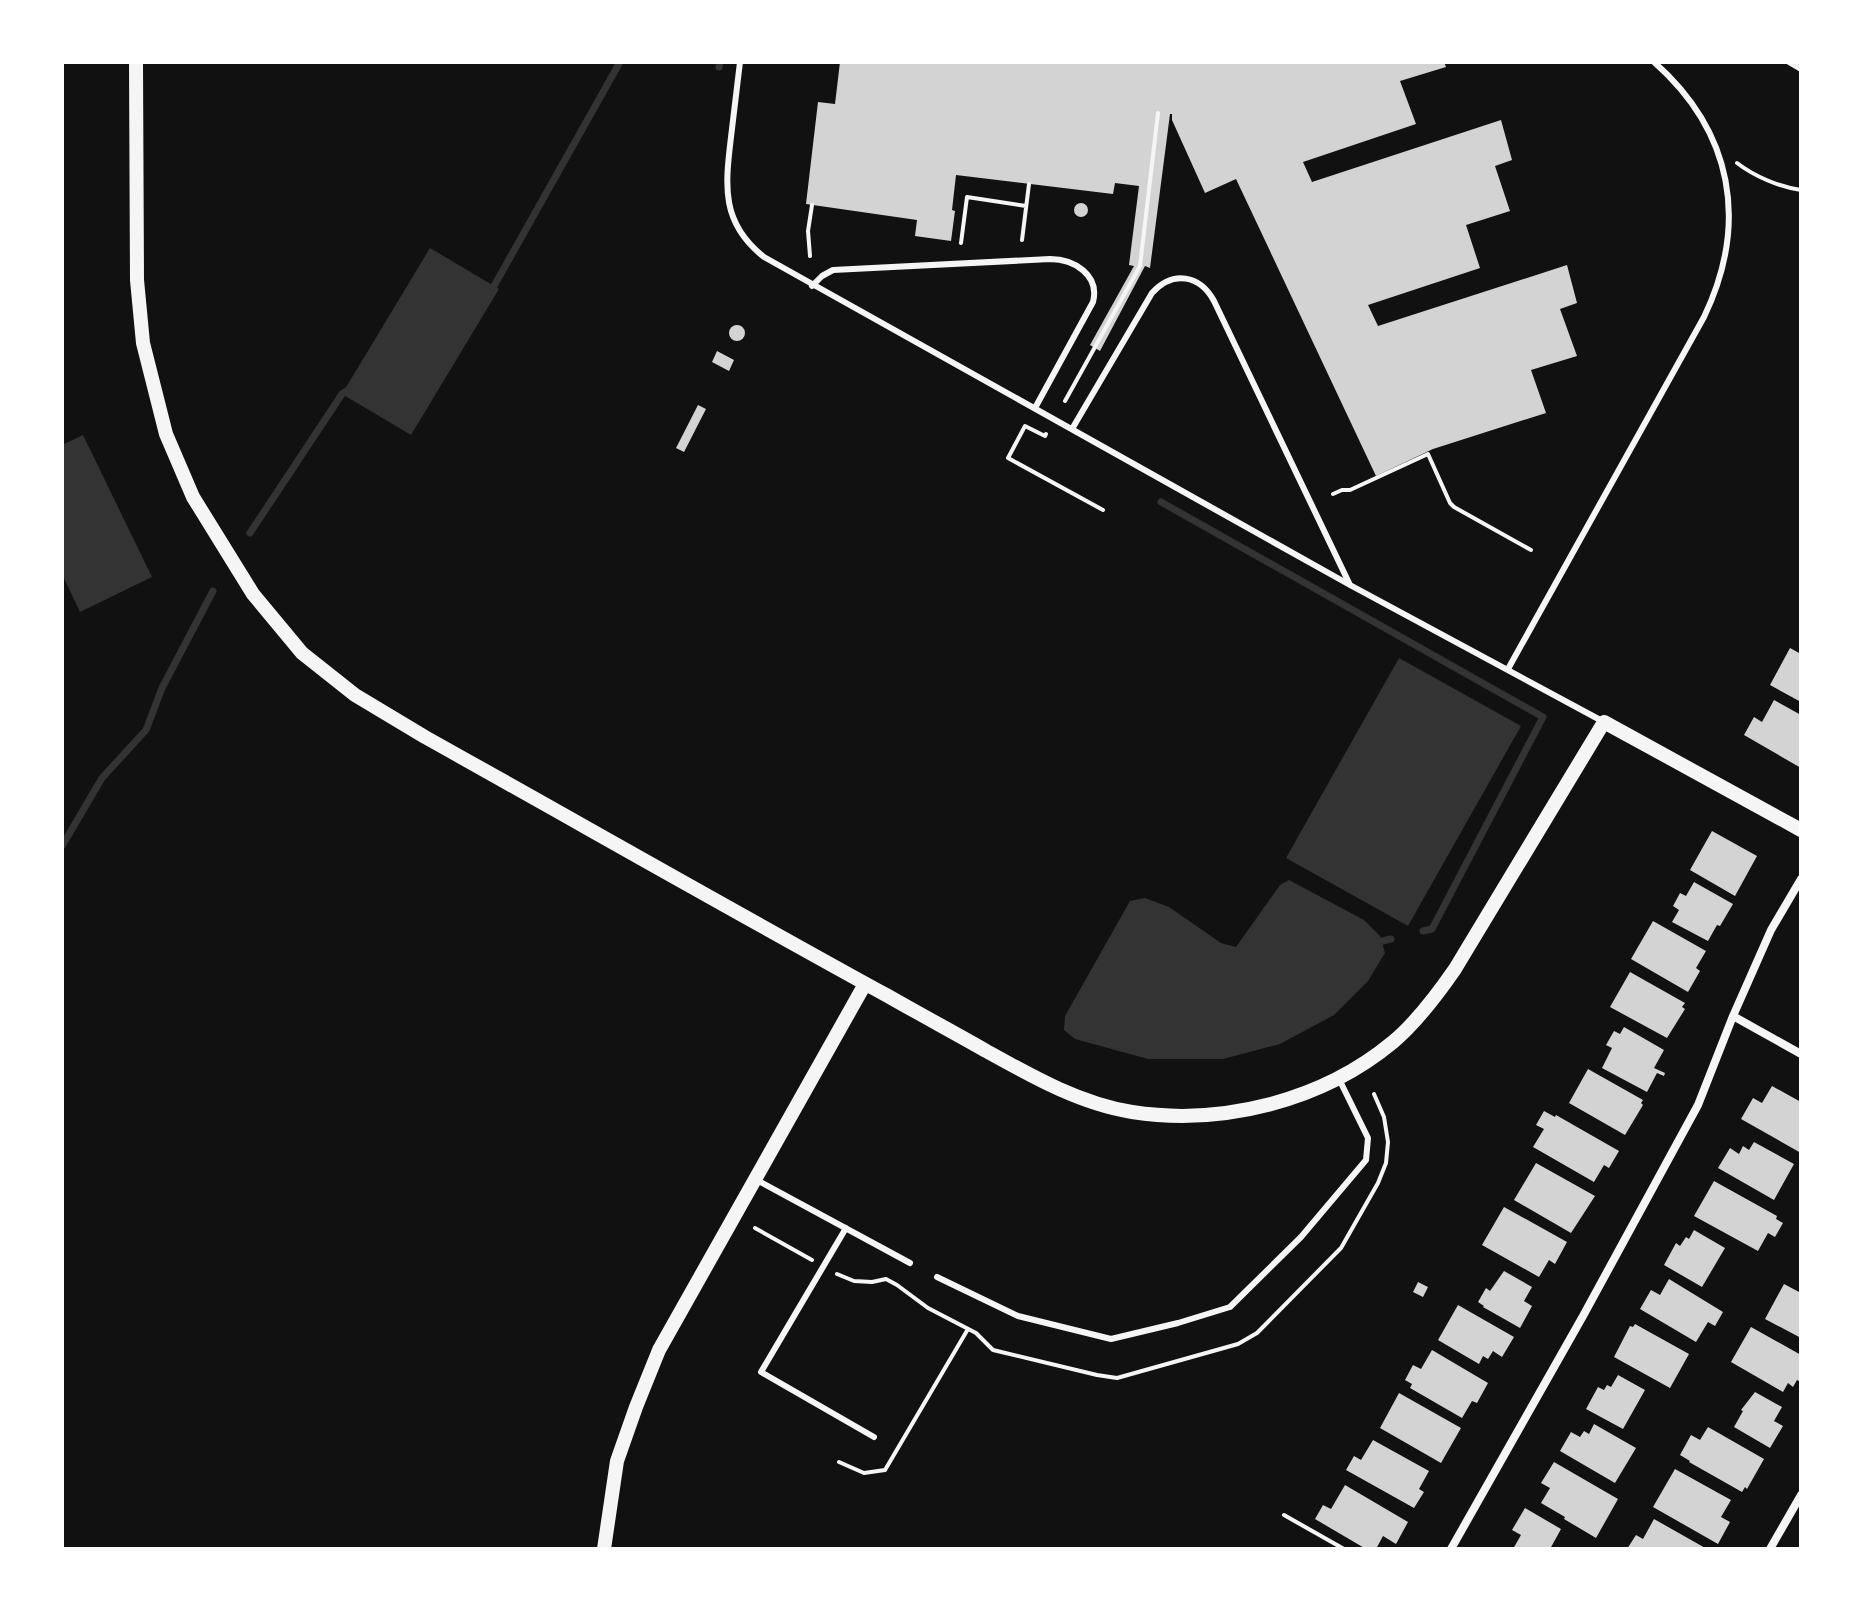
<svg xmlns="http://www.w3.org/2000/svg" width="1863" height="1611" viewBox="0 0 1863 1611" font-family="Ubuntu,sans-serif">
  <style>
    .water { fill: #333 }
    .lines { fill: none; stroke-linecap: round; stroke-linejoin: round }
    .stream { stroke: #333; stroke-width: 7 }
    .building { fill: #d3d3d3 }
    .path { stroke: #f5f5f5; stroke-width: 4 }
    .service { stroke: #f5f5f5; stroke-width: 6 }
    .minor { stroke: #f5f5f5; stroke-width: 8 }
    .tertiary { stroke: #f5f5f5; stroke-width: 14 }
  </style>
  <rect width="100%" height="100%" fill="#111"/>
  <path class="water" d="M 430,248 L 499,289 L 411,435 L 342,394 Z
    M 83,435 L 152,577 L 80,612 L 62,574 L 62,445 Z
    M 1399,658 L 1521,726 L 1408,926 L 1286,858 Z
    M 1289,880 L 1364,920 L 1380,936 L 1385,953 L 1368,981 L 1334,1015 L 1280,1044 L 1223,1059 L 1148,1059 L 1075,1039 L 1064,1030 L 1065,1016 L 1130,901 L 1145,898 L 1169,907 L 1221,943 L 1236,947 L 1280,885 Z"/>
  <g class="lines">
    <path class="stream" d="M 719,67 L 720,62
      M 487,291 L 494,286 L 620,62
      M 1161,502 L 1543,717 L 1432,929 L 1423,931
      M 250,533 L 342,394 L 349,389
      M 62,846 L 102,778 L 146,730 L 162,688 L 213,591
      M 1374,943 L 1391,939"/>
  </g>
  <path class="building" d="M 840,62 L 1444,62 L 1446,67 L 1400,81 L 1416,124 L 1303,162 L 1312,182 L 1501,120 L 1512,160 L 1495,166 L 1510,211 L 1466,225 L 1480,268 L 1368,305 L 1378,326 L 1567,265 L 1577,303 L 1560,309 L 1577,356 L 1531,370 L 1546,413 L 1433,449 L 1376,476 L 1236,179 L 1205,193 L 1172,120 L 1172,114 L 1170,114 L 1150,268 L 1145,266 L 1100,351 L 1090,345 L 1134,266 L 1129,265 L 1139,186 L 1115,183 L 1113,194 L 956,175 L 952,210 L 955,211 L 951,241 L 915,236 L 917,220 L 806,204 L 818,102 L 835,104 Z
    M1074 210a7 7 0 1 1 14 0a7 7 0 1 1-14 0Z
    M729 333a8 8 0 1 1 16 0a8 8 0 1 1-16 0Z
    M 717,351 L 734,360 L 729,371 L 712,362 Z
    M 698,405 L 706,409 L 684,452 L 676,448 Z
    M 1790,648 L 1801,654 L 1801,702 L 1770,685 Z
    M 1774,700 L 1801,715 L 1801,768 L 1744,735 L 1754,717 L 1762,722 Z
    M 1712,831 L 1757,856 L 1735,896 L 1690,870 Z
    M 1694,882 L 1733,904 L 1720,926 L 1717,925 L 1708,941 L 1672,922 L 1679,910 L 1673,906 L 1680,893 L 1686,896 Z
    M 1653,921 L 1706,951 L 1696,968 L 1700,971 L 1688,992 L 1631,959 Z
    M 1630,972 L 1685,1003 L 1682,1007 L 1685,1009 L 1667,1038 L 1610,1007 Z
    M 1624,1027 L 1664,1050 L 1654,1068 L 1665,1073 L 1664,1076 L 1657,1073 L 1647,1092 L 1602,1068 L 1612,1048 L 1606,1045 L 1614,1031 L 1620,1034 Z
    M 1588,1069 L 1643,1100 L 1641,1103 L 1643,1105 L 1625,1135 L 1569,1103 Z
    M 1772,1086 L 1801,1102 L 1801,1153 L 1741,1119 L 1753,1098 L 1762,1103 Z
    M 1544,1111 L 1555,1117 L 1556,1115 L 1619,1151 L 1609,1168 L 1604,1165 L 1594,1182 L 1533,1147 L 1544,1129 L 1536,1125 Z
    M 1754,1142 L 1794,1164 L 1774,1200 L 1718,1168 L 1730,1148 L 1739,1154 L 1743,1146 L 1749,1150 Z
    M 1536,1163 L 1595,1196 L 1571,1233 L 1514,1200 Z
    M 1714,1181 L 1777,1216 L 1776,1219 L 1783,1223 L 1775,1237 L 1768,1233 L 1758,1251 L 1694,1216 Z
    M 1504,1207 L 1567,1242 L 1555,1264 L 1549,1260 L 1539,1277 L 1482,1245 Z
    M 1694,1230 L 1725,1248 L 1702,1287 L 1664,1265 L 1676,1243 L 1680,1246 L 1686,1237 L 1689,1239 Z
    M 1504,1271 L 1532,1287 L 1524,1301 L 1532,1306 L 1520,1328 L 1483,1307 L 1484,1306 L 1478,1302 L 1486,1288 L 1490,1291 Z
    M 1669,1279 L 1723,1312 L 1715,1326 L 1708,1322 L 1696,1342 L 1640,1309 L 1651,1290 L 1660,1295 Z
    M 1418,1282 L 1428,1287 L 1423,1297 L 1413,1292 Z
    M 1784,1284 L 1801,1293 L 1801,1338 L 1765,1319 Z
    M 1458,1305 L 1514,1337 L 1502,1357 L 1493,1351 L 1488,1359 L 1483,1356 L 1479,1364 L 1438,1340 Z
    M 1635,1324 L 1689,1354 L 1670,1388 L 1614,1357 L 1630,1326 L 1633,1327 Z
    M 1751,1327 L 1801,1355 L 1801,1382 L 1797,1380 L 1793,1387 L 1788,1383 L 1783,1392 L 1731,1362 Z
    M 1432,1350 L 1488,1383 L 1477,1403 L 1472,1401 L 1462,1418 L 1410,1388 L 1412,1384 L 1405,1380 L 1413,1365 L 1421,1369 Z
    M 1618,1375 L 1645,1390 L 1623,1429 L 1586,1409 L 1598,1387 L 1604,1390 L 1607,1385 L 1611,1387 Z
    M 1755,1392 L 1782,1407 L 1774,1421 L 1783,1426 L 1770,1448 L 1734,1427 L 1743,1411 L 1741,1410 Z
    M 1399,1393 L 1461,1428 L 1441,1463 L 1380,1428 Z
    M 1594,1424 L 1636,1448 L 1615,1483 L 1560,1451 L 1571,1432 L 1580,1437 L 1584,1431 L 1589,1434 Z
    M 1708,1427 L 1764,1459 L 1747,1489 L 1745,1487 L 1742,1492 L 1689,1462 L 1690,1461 L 1680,1455 L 1691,1435 L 1700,1440 Z
    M 1373,1440 L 1429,1471 L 1419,1489 L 1424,1492 L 1414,1508 L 1346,1470 L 1354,1456 L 1361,1460 Z
    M 1554,1462 L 1618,1499 L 1596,1538 L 1564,1519 L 1565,1517 L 1541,1503 L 1550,1488 L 1541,1483 Z
    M 1675,1469 L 1731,1500 L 1721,1517 L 1730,1522 L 1718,1544 L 1653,1507 Z
    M 1345,1485 L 1408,1522 L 1396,1544 L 1383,1536 L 1376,1549 L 1366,1549 L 1315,1519 L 1323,1505 L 1331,1509 Z
    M 1525,1508 L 1561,1529 L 1550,1549 L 1513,1549 L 1521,1535 L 1512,1530 Z
    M 1654,1519 L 1707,1549 L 1627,1549 L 1636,1535 L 1643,1539 Z"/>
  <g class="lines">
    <path class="path" d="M 1737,163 C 1754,176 1779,187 1801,190
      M 1022,240 L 1029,184
      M 961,243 L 967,197 L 1026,206
      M 810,256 L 808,231 L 812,205
      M 1065,401 L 1140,266 L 1158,113
      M 1046,434 L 1045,436 L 1025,426 L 1008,458 L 1103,510
      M 1333,494 L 1342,490 L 1350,490 L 1428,454 L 1450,503 L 1454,507 L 1531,550
      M 755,1228 L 812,1260
      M 837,1274 L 854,1281 L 872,1282 L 886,1279 L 897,1285 L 928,1308 L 976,1333 L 993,1350 L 1097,1375 L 1117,1378 L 1238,1344 L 1257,1333 L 1341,1248 L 1378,1183 L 1386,1163 L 1388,1142 L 1384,1117 L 1374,1094
      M 839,1462 L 864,1473 L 885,1470 L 968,1329
      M 1284,1515 L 1344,1549"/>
    <path class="service" d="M 740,62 C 737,87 734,112 731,137 C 725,187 721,223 764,257 L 1350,585 L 1604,722
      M 1789,62 L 1801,69
      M 812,286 L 822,276 L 833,270 L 1050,259 C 1074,259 1100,275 1093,302 L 1035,408
      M 1072,429 L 1152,293 C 1173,270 1200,275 1214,301 L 1350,585
      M 1508,669 L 1704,317 C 1749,223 1733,132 1654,62
      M 755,1179 L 910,1263
      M 846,1228 L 761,1372 L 874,1437
      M 937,1277 L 1018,1316 L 1111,1339 L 1178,1323 L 1230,1307 L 1301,1237 L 1366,1160 L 1368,1138 L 1339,1079"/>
    <path class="minor" d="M 1733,1016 L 1801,1054
      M 1451,1549 L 1583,1316 L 1698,1105 L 1733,1016 L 1771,930 L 1801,879
      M 1770,1549 L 1801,1495"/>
    <path class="tertiary" d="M 136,62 L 137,280 L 143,343 L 166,434 L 193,497 L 253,594 L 302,653 L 355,695 L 425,737 C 579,823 733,911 888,996 C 921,1015 955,1033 988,1052 C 1033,1077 1081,1104 1132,1112 C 1222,1126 1322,1101 1393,1042 C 1417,1022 1437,995 1455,969 L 1604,722 L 1801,830
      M 604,1549 L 617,1461 L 636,1407 L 659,1350 L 865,984"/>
  </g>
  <rect width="1863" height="1611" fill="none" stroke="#ffffff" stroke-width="128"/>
</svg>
